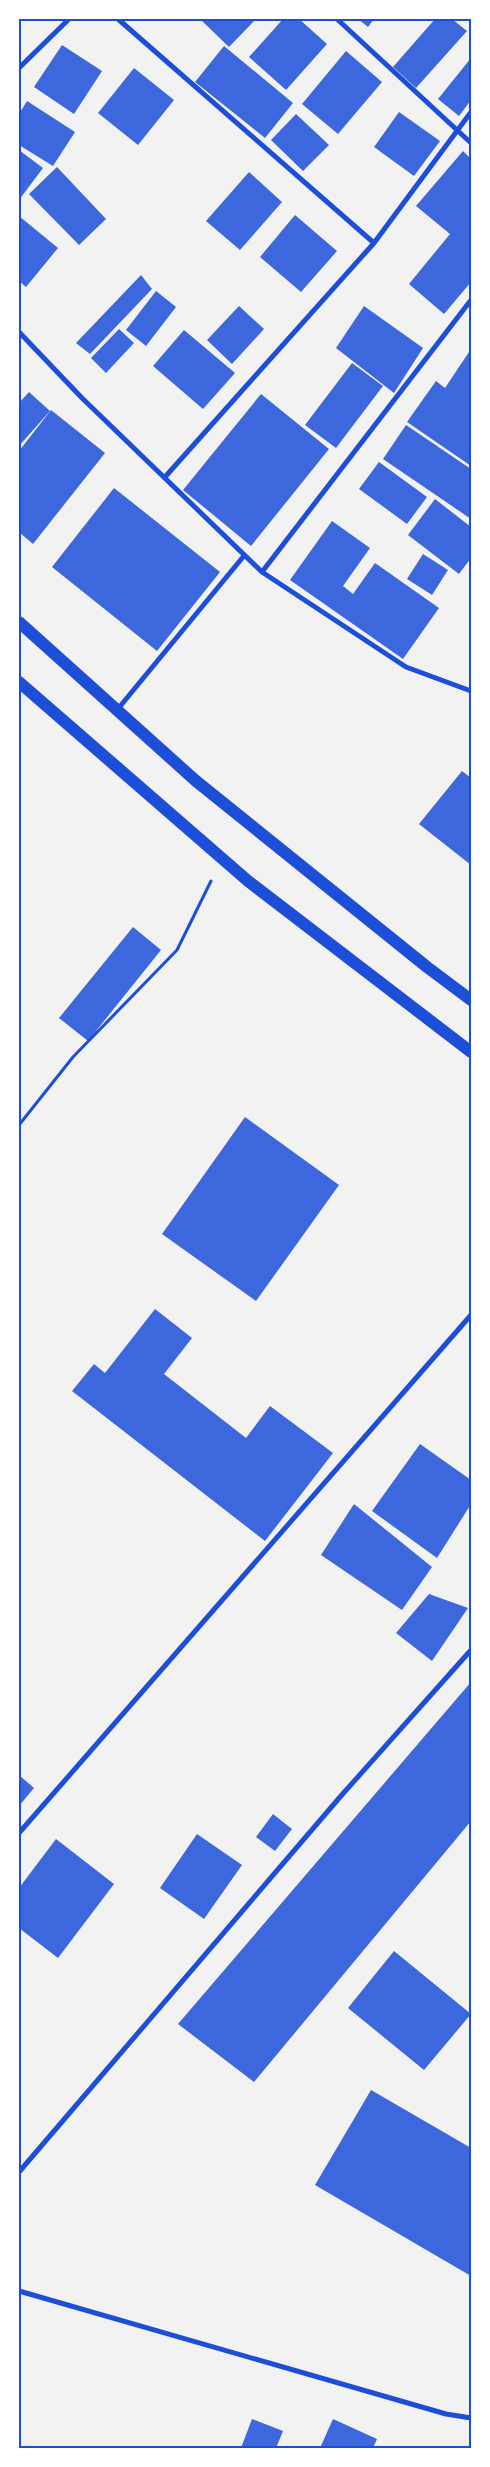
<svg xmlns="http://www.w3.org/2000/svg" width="490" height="2467" viewBox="0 0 490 2467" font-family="'Fira Sans',sans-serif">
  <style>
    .building { fill: #3d67dc }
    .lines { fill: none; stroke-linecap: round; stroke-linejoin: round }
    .path { stroke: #1d4ed8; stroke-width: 3 }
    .minor { stroke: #1d4ed8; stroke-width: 5 }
    .primary { stroke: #1d4ed8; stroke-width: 12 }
    .neatline { fill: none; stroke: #1d4ed8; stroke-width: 2 }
  </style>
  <rect width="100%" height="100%" fill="#f2f2f2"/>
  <path class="building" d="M 200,19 L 256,19 L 229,47 Z
    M 283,19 L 299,19 L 327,44 L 286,90 L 249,57 Z
    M 358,19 L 374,19 L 368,27 Z
    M 435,19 L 452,19 L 467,31 L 416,88 L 393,67 Z
    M 62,45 L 102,71 L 74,114 L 34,87 Z
    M 224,46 L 293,103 L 265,138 L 195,82 Z
    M 346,51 L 382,82 L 338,134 L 302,104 Z
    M 471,58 L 471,100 L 459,116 L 438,99 Z
    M 134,68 L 174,100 L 138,145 L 98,113 Z
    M 27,101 L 75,132 L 53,166 L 19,145 L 19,114 Z
    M 399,112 L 440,141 L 414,176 L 374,147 Z
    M 296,114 L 329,145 L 303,171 L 271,140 Z
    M 19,150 L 43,168 L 19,200 Z
    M 463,151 L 471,159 L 471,282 L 444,314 L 409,284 L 450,234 L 416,206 Z
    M 57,167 L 106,219 L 79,245 L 29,194 Z
    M 249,172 L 282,202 L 240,250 L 206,221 Z
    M 295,215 L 337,251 L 301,292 L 260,257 Z
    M 19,216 L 58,248 L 26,287 L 19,281 Z
    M 141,275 L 152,289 L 90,354 L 76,343 Z
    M 156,291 L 176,307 L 146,346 L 126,330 Z
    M 239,306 L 264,329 L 232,364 L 207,340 Z
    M 364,306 L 423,348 L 394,393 L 336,348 Z
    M 119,329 L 134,343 L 106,373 L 91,358 Z
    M 184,330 L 235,373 L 203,409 L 153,366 Z
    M 471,349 L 471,466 L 407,422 L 436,381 L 445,388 Z
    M 352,363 L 383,386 L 336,448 L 305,425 Z
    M 29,392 L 50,411 L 19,446 L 19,403 Z
    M 261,394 L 329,449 L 251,546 L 183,490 Z
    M 51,410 L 105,453 L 33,544 L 19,532 L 19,451 Z
    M 406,425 L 471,469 L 471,519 L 383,459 Z
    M 379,462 L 427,497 L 407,524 L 359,489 Z
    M 114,488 L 220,572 L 157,651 L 52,567 Z
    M 435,499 L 471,527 L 471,558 L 459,574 L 408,535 Z
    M 332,521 L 370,548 L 343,586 L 353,594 L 375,563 L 439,608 L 403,659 L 290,580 Z
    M 423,554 L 448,570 L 432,595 L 407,579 Z
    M 462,771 L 471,778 L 471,865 L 419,824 Z
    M 133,927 L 161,950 L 88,1041 L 59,1018 Z
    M 245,1117 L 339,1185 L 256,1301 L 162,1234 Z
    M 155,1309 L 192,1338 L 164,1374 L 246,1438 L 270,1406 L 333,1453 L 265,1541 L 72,1391 L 94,1364 L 105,1373 Z
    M 420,1444 L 471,1480 L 471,1504 L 437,1558 L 372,1511 Z
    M 354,1504 L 432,1567 L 402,1610 L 321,1555 Z
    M 429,1594 L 468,1608 L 432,1661 L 396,1633 Z
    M 471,1682 L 471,1821 L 254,2082 L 178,2024 Z
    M 19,1775 L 34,1788 L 19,1806 Z
    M 273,1814 L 292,1829 L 275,1851 L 256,1837 Z
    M 197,1834 L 242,1865 L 204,1919 L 160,1888 Z
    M 56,1839 L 114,1884 L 58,1958 L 19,1928 L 19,1888 Z
    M 394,1951 L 471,2014 L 424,2070 L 348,2008 Z
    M 371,2090 L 471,2148 L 471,2276 L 315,2185 Z
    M 252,2419 L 283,2431 L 276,2448 L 241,2448 Z
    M 333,2419 L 377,2439 L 373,2448 L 320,2448 Z"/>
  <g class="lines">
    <path class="path" d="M 19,1125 L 73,1057 L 177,950 L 211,881"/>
    <path class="minor" d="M 118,19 L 374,243
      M 337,19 L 471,143
      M 19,68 L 69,19
      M 19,332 L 82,398 L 262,572 L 406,667 L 471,691
      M 165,477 L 374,243 L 471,112
      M 262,572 L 471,300
      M 117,710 L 243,557
      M 19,1833 L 471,1315
      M 19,2172 L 340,1797 L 471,1650
      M 19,2291 L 446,2414 L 471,2418"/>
    <path class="primary" d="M 19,622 L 196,781 L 427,967 L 471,1000
      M 19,682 L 248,881 L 471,1052"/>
  </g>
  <rect width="490" height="2467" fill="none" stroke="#ffffff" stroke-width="40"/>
  <rect x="20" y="20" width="450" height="2427" class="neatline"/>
</svg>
